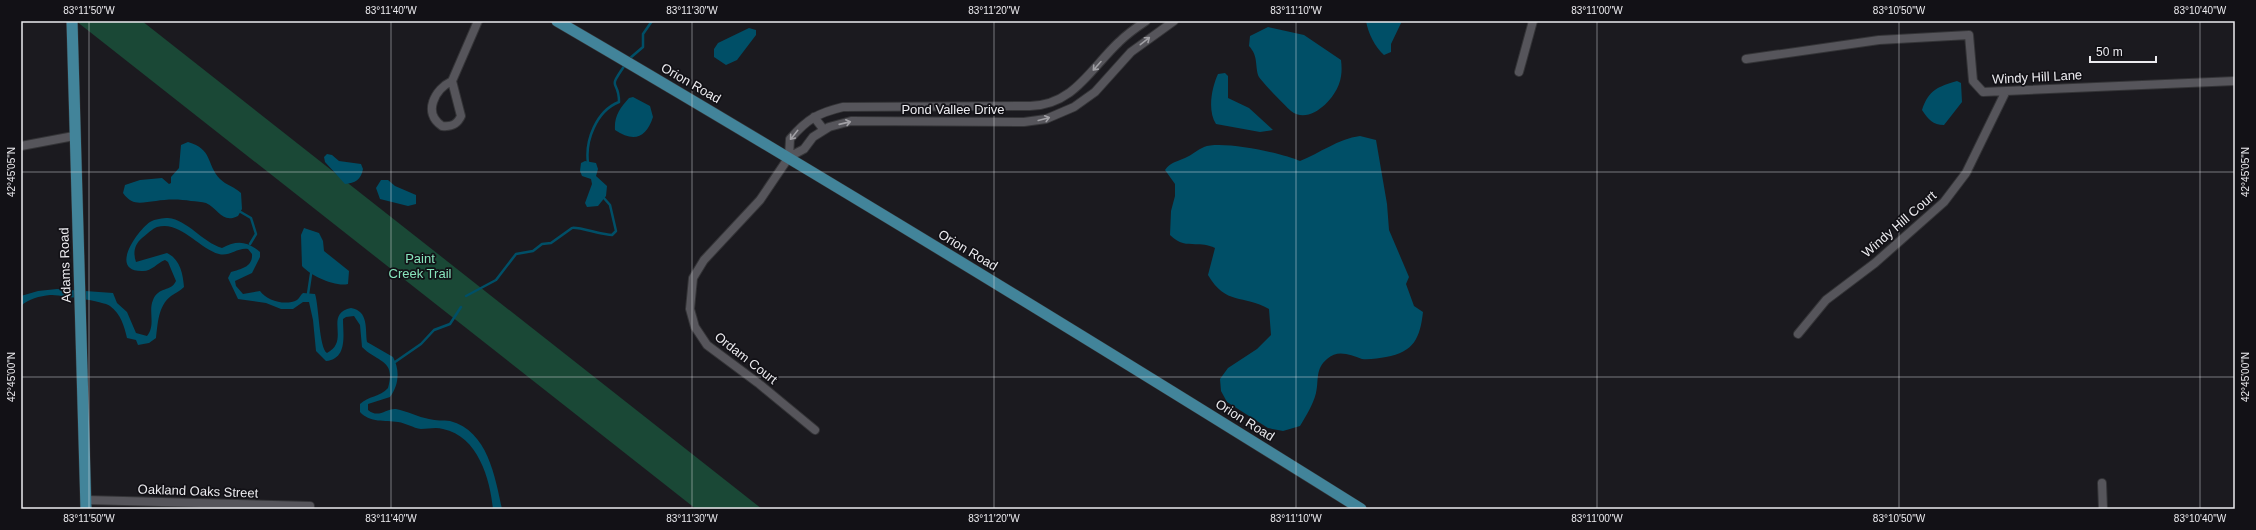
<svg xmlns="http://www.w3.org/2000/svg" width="2256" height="530" viewBox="0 0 2256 530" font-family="Arial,sans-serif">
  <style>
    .green { fill: #1a4836 }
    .water { fill: #004f67 }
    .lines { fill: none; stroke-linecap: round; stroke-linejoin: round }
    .stream { stroke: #004f67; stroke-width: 2.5 }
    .minor-casing { stroke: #343437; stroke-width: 10 }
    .major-casing { stroke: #343437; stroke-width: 12 }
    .minor { stroke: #56555b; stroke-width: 8 }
    .major { stroke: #42849a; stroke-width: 11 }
    .oneway { stroke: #a1a0a5 }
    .ticks { fill: none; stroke: #ecebef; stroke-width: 1; stroke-opacity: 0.45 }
    .labels { text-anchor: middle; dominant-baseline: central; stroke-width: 3.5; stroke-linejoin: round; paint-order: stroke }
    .street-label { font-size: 13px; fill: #ecebef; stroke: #121116 }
    .park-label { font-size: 13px; fill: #87e4bc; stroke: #121116 }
    .neatline { fill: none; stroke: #ecebef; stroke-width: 1.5 }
    .ticks-label { font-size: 10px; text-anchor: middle; fill: #ecebef }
  </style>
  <rect width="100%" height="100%" fill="#1b1a1f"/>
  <path class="green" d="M 76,21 L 142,21 L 762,509 L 696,509 Z"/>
  <path class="water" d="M 1366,21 L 1402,21 L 1391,44 L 1391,52 L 1384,55 C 1375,47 1368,33 1366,21 Z
    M 1268,27 L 1304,35 L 1341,60 C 1342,68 1342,76 1339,84 C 1333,101 1309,125 1291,111 C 1286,107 1258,78 1258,75 C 1255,63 1258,56 1249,46 L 1250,36 Z
    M 749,28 L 756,30 L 756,35 L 737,60 L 726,65 L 714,57 L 714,49 L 718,43 Z
    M 1225,73 L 1228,76 L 1228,98 L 1249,108 L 1273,130 L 1260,132 L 1216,124 C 1207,110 1212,87 1218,74 Z
    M 1957,81 L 1961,83 L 1962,102 L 1944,125 C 1933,125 1928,119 1922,110 C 1929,89 1938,87 1957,81 Z
    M 633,97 L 650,106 L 653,117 C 646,139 633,142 615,130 C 614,116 620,108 629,98 Z
    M 1360,136 L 1376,140 L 1387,204 L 1389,230 L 1409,277 L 1406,284 L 1414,306 L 1423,312 C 1420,338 1414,352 1386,357 C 1379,358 1369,360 1362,359 C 1350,355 1338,349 1327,359 C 1315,369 1319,380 1316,393 C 1313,405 1306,416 1300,426 L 1283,431 L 1268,428 L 1227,402 L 1221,391 L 1220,379 L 1228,368 L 1257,349 L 1271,335 L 1269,309 C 1243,294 1226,306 1208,275 L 1215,248 C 1198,239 1186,251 1170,235 L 1171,211 L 1175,196 L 1175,184 L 1165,170 C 1171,162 1176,162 1185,158 C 1192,155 1197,150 1204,147 C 1221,140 1282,153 1300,161 C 1320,153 1338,139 1360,136 Z
    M 188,142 C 213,149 206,164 220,179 C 226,185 235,187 241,193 L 242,209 L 238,216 C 222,224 219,209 206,203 C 202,202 196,201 191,201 C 180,199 167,199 156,201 C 142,202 133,207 123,193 L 125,185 L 140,180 L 162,178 L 169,184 L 171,183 L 171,177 L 179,168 L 181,145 Z
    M 327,154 L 332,155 L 339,161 L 361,164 L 363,169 C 361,180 355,183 345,184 L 325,162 L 324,157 Z
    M 585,161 L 596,163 L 598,169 L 596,176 L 607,186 L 606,196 L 598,206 L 587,207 L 585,203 L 592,184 L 591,179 L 582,176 L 580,171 L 581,163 Z
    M 381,180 L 388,180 L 395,186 L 416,195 L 416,204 L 408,206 L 380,199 L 376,188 Z
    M 168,218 C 188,220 202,242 222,248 C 237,240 247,241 260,252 L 260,257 L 252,273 L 235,281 L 236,286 L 243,294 L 260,291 C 267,301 286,306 297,300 C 300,298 300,295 303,293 L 315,294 C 319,306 319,348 327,353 C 351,341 323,314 351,308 C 369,311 365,329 367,342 L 393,357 C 400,370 399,385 390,397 L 368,404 L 368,410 C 379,419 386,408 396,409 C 407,411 418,417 429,419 C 436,421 443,420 450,421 C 488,431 495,477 502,509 L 493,509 C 490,479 478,436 443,429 C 436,427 428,429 421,429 C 413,428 406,423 398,422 C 385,420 370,423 360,412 L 360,404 C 368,396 380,397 388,388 C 396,359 378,363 362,347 L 360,325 L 354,316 L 346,317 L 343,319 C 343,334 348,359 326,361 L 316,351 L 313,320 L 309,302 L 303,302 L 293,309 L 281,309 L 266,303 L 238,299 L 228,278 L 231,272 C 241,269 253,267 252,254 L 248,249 C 238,247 229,257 219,254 C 198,248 180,220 157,227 C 153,228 146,235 142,238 C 134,245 133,253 136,262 L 167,253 C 180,259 183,274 184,287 C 180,291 175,293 171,296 C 158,306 158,323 156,338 L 149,343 L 138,345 L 136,340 L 127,338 C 124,326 121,314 110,306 C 104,301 59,295 50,295 C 40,296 28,299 21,306 L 21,296 L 38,291 L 57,289 L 113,293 L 117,303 L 127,312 L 136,333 L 147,336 C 156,325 148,311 153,300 C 159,286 171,292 176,281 L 168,262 L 165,260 C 157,263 152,271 143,271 C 108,272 137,231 150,222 C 155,219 163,218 168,218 Z
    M 304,228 L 319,233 L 323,241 L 324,251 L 349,271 L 348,284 C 335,287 311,276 302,266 L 301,235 Z"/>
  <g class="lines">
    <path class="stream" d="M 629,59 L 643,47 L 643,34 L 652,21
      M 588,163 C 585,141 596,111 619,102 C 619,78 606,92 625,65
      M 239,211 L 251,218 L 256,234 L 250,244
      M 308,294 L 311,274
      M 466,296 L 496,280 L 516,254 L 533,251 L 542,244 L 551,243 L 572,228 C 576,226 603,235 612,235 L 616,231 L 610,205 L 603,197
      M 395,362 L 421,344 L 434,330 L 450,324 L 461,307"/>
    <g class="minor-casing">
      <path id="minor" d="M 1746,59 L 1879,40 L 1969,35 L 1973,81 L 1983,92 L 2235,81
        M 1519,72 L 1533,21
        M 452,81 C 435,89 422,113 442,126 C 451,127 457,125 461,116 L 452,81 L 478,21
        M 814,117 L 824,130
        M 21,146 L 74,136
        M 789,157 L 790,139 C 807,119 818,113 843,107 L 1030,106 C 1074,105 1091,68 1119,42 C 1127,34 1137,27 1146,21
        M 1798,334 L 1826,300 L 1875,263 L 1944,202 L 1966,173 L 2005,93
        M 815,430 L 758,383 L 707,345 L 695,327 L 690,309 L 693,278 L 704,260 L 760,200 L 789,157 L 804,149 L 813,137 L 829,127 L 851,121 L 1024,122 L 1046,119 L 1074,107 L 1095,92 L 1131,52 L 1174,21
        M 2102,483 L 2103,509
        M 86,500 L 310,506"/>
    </g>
    <g class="major-casing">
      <path id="major" d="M 72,21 L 86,509
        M 557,21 C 828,179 1095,343 1361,509"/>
    </g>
    <use href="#minor" class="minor"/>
    <use href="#major" class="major"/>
  </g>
  <defs><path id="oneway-shaft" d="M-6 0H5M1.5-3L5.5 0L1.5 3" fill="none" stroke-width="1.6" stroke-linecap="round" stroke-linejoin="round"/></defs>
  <g class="oneway">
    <use href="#oneway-shaft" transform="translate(1145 41) rotate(-38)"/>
    <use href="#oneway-shaft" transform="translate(1097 66) rotate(132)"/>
    <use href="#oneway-shaft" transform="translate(1044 119) rotate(-15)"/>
    <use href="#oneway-shaft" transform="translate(845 123) rotate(-13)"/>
    <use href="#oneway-shaft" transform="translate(794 135) rotate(129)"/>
  </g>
  <path class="ticks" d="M 89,21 L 89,509M 391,21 L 391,509M 692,21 L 692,509M 994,21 L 994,509M 1296,21 L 1296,509M 1597,21 L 1597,509M 1899,21 L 1899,509M 2200,21 L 2200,509M 21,172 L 2235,172M 21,377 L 2235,377"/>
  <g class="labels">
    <g class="street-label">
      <text transform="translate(2037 77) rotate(-3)">Windy Hill Lane</text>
      <text transform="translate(691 83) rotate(30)">Orion Road</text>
      <text x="953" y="109">Pond Vallee Drive</text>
      <text transform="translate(1899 224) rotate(-41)">Windy Hill Court</text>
      <text transform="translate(968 250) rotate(31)">Orion Road</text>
      <text transform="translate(65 265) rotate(-92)">Adams Road</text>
      <text transform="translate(746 358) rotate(38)">Ordam Court</text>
      <text transform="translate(1245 420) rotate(32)">Orion Road</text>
      <text transform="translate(198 491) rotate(2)">Oakland Oaks Street</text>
    </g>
    <g class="park-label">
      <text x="420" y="258">Paint<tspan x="420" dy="15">Creek Trail</tspan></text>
    </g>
  </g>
  <rect width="2256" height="530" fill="none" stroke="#121116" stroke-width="44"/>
  <path d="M2090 56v6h66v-6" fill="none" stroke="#ecebef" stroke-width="2"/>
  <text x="2096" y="56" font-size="12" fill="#ecebef" stroke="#121116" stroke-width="3" paint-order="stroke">50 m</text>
  <rect x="22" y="22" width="2212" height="486" class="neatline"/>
  <g class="ticks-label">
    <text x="89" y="14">83°11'50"W</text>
    <text x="391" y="14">83°11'40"W</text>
    <text x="692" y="14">83°11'30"W</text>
    <text x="994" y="14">83°11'20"W</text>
    <text x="1296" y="14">83°11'10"W</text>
    <text x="1597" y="14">83°11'00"W</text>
    <text x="1899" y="14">83°10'50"W</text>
    <text x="2200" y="14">83°10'40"W</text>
    <text transform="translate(11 172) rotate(-90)" y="4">42°45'05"N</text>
    <text transform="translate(2245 172) rotate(-90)" y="4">42°45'05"N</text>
    <text transform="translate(11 377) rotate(-90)" y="4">42°45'00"N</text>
    <text transform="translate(2245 377) rotate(-90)" y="4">42°45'00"N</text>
    <text x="89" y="522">83°11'50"W</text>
    <text x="391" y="522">83°11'40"W</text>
    <text x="692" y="522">83°11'30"W</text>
    <text x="994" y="522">83°11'20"W</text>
    <text x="1296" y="522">83°11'10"W</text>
    <text x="1597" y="522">83°11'00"W</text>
    <text x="1899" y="522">83°10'50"W</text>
    <text x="2200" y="522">83°10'40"W</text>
  </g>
</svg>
